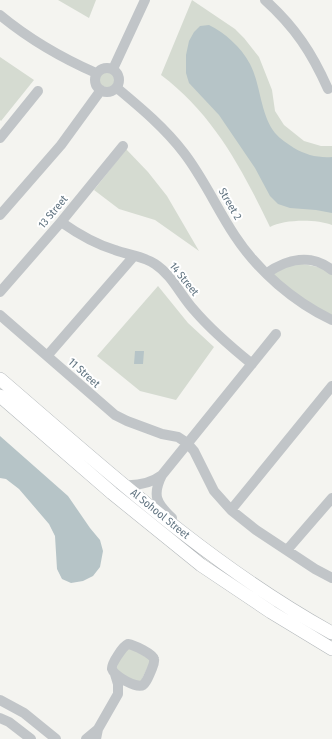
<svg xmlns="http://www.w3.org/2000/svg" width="332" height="739" viewBox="0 0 332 739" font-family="'Fira Sans Condensed',sans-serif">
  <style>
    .green { fill: #d5dbd1 }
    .water { fill: #b6c4c7 }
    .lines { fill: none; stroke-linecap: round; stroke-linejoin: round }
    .major-casing { stroke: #b2b7ba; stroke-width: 14 }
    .minor { stroke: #c1c5c8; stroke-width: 10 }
    .major { stroke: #fff; stroke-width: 13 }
    .labels { text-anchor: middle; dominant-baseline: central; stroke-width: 4; stroke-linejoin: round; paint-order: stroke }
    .street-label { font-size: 11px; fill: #627582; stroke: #fff }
  </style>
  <rect width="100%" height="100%" fill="#f4f4f0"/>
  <path class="green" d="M 58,0 L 96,0 L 89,18 Z
    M 192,0 L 235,29 L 244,38 L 259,57 L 272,90 L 275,111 L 284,125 L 304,141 L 321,146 L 332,146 L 332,225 C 317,219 284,219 270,227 C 242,169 214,115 161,75 Z
    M 0,57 L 34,80 L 1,121 L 0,120 Z
    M99 80a8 8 0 1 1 16 0a8 8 0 1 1-16 0Z
    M 126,149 L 148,172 L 167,196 L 199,251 L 155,220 L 119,209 L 94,190 Z
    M 289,261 L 332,270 L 332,320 L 267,273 Z
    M 158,286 L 188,323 L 214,347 L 176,400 L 140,391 L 97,356 Z
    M 130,648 L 151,660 L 141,681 L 139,683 L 117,673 C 116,663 121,653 130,648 Z"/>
  <path class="water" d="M 209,25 C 225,33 241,47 250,64 C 261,85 260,114 275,133 C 280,139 287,143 294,148 C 306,155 318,158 332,157 L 332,213 L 316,210 L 290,208 L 278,204 L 270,196 L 255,168 L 219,115 L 189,83 L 186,73 L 186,55 L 189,41 L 194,32 L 200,26 Z
    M 135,351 L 144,351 L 143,364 L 134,364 Z
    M 0,436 L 68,496 L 90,528 L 100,540 L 103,551 L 100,567 L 93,576 L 83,581 L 71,583 L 62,579 L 57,569 L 55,536 L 49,524 L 19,489 L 6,479 L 0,478 Z"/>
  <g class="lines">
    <g class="major-casing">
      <path id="major" d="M 0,379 C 106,470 209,565 332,633
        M 0,396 L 112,493 L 201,565 L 271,612 L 332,649"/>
    </g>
    <path class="minor" d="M 265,0 C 295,27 312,53 328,89
      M 0,15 C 29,39 62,58 96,73
      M95 80a12 12 0 1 1 24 0a12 12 0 1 1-24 0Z
      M 113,69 L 145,0
      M 117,88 C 141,108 165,128 184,153 C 204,179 217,209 235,236 C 258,271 294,302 332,320
      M 0,138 L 38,91
      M 0,215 L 61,145 L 101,90
      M 61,222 C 78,234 95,244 115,250 C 128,255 143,256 155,264 C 172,275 181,296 194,310 C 211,330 231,347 252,364
      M 267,273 C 287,259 311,253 332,270
      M 0,292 L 61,222 L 123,146
      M 0,315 L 115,415 L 127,421 L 162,434 L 178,437 L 187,443 L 194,451 L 214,491 L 231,510 L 256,530 L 315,569 L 332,578
      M 47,356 L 134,256
      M 123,485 C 138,486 150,484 162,475
      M 231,510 L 332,386
      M 172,518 C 156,503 152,495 162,475 L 276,334
      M 287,550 L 332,498
      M 128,644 C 134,645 153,654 154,659 C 155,663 152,668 151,671 C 149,675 147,682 143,685 C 137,689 114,676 112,669 C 111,664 123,646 128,644 Z
      M 0,700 L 24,713 L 56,739
      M 0,718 L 9,722 L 31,739
      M 86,739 L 98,729
      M 96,739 L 98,729 L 118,694 L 118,684 L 115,674"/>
    <use href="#major" class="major"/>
  </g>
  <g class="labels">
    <g class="street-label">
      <text transform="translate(230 204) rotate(60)">Street 2</text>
      <text transform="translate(53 212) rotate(-50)">13 Street</text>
      <text transform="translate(184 279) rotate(51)">14 Street</text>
      <text transform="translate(84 373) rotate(42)">11 Street</text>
      <text transform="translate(160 514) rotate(39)">Al Sohool Street</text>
    </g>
  </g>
</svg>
